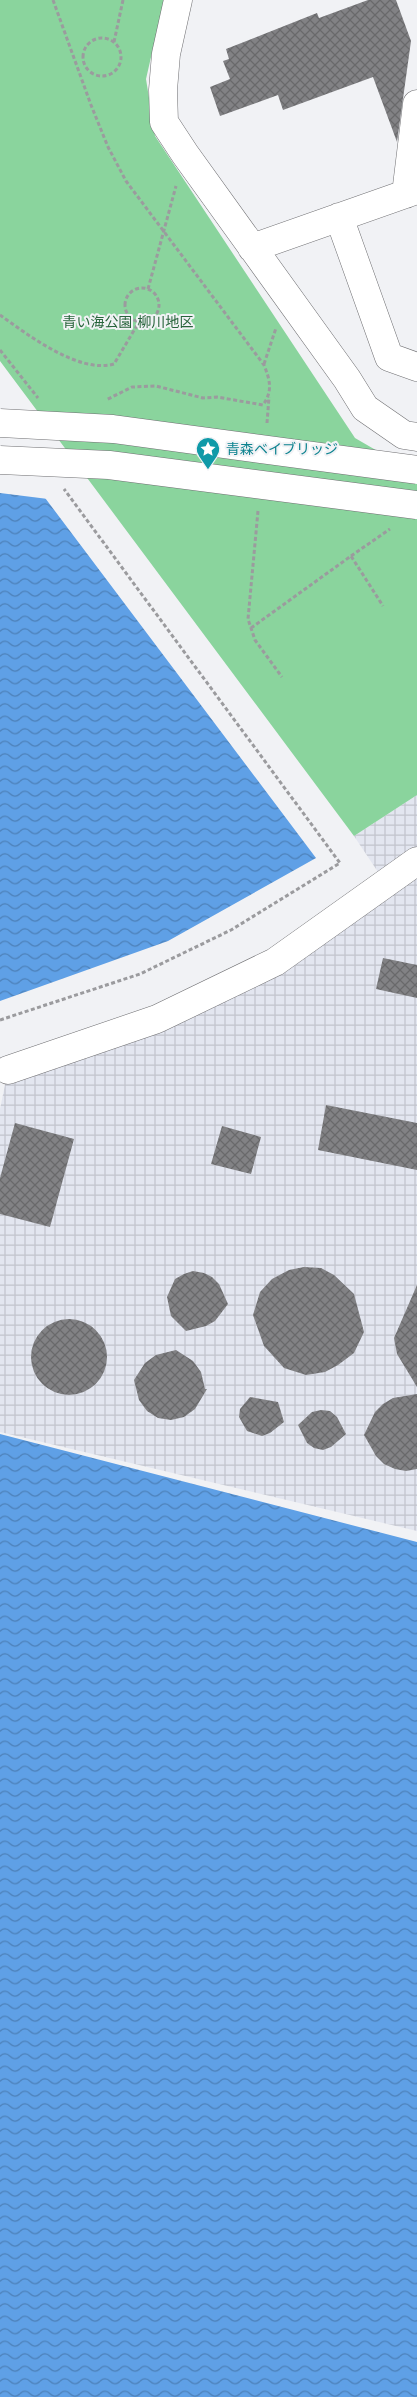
<svg xmlns="http://www.w3.org/2000/svg" width="417" height="2397" viewBox="0 0 417 2397" font-family="'Work Sans','Noto Sans JP',sans-serif">
  <style>
    .industrial { fill: url(#industrial-grid) }
    .park { fill: #8ad49d }
    .water { fill: url(#water-waves) }
    .pier { fill: #f1f2f5 }
    .building { fill: url(#building-cross-hatch) }
    .lines { fill: none; stroke-linecap: round; stroke-linejoin: round }
    .minor-casing { stroke: #6f6f72; stroke-width: 29 }
    .path { stroke: #9b9b9e; stroke-width: 3; stroke-dasharray: 4 2.5; stroke-linecap: butt }
    .minor { stroke: #fff; stroke-width: 28 }
    .minor-bridge-casing { stroke: #6f6f72; stroke-width: 29; stroke-linecap: butt }
    .minor-bridge { stroke: #fff; stroke-width: 28 }
    .labels { text-anchor: middle; dominant-baseline: central; stroke-width: 4; stroke-linejoin: round; paint-order: stroke }
    .park-label { font-size: 14px; fill: #27643b; stroke: #f1f2f5 }
    .culture-label { font-size: 14px; fill: #0d838f; stroke: #f1f2f5; text-anchor: start }
  </style>
  <defs>
    <pattern id="industrial-grid" width="8" height="8" patternUnits="userSpaceOnUse" patternTransform="scale(1.25)"><rect width="8" height="8" fill="#e3e6f0"/><path d="M0 4h8M4 0v8" fill="none" stroke="#c2c4cd"/></pattern>
    <pattern id="water-waves" width="16" height="10" patternUnits="userSpaceOnUse" patternTransform="scale(1.25)"><rect width="16" height="10" fill="#5fa0e6"/><path d="M0 5q4-4 8 0t8 0" fill="none" stroke="#4d81b9"/></pattern>
    <pattern id="building-cross-hatch" width="8" height="8" patternUnits="userSpaceOnUse" patternTransform="scale(1.25)"><rect width="8" height="8" fill="#828285"/><path d="M0 0l8 8M0 8l8-8" fill="none" stroke="#69696b"/></pattern>
  </defs>
  <rect width="100%" height="100%" fill="#f1f2f5"/>
  <path class="industrial" d="M 417,795 L 417,1531 L 0,1432 L 0,1109 L 8,1070 L 157,1019 L 386,884 L 354,836 Z"/>
  <path class="park" d="M 0,0 L 164,0 L 146,79 L 155,136 L 355,438 L 417,474 L 417,795 L 354,836 L 0,361 Z"/>
  <path class="water" d="M 0,438 L 316,858 L 168,941 L 0,1001 Z
    M 0,1434 L 417,1542 L 417,2397 L 0,2397 Z"/>
  <path class="pier" d="M 0,435 L 2,436 L 48,499 L 0,493 Z"/>
  <path class="building" d="M 368,0 L 396,0 L 411,41 L 397,142 L 373,77 L 283,110 L 278,95 L 220,116 L 210,87 L 230,79 L 223,61 L 229,59 L 226,49 L 317,13 L 319,18 Z
    M 383,958 L 417,965 L 417,998 L 376,989 Z
    M 326,1105 L 417,1123 L 417,1170 L 318,1150 Z
    M 15,1123 L 74,1139 L 50,1227 L 0,1214 L 0,1178 Z
    M 222,1126 L 261,1137 L 251,1174 L 211,1164 Z
    M 304,1267 L 321,1268 L 334,1275 L 354,1294 L 364,1332 L 354,1353 L 338,1365 L 325,1372 L 306,1375 L 284,1368 L 264,1346 L 253,1315 L 260,1292 L 272,1279 L 289,1270 Z
    M 193,1271 L 204,1273 L 212,1277 L 219,1284 L 228,1304 L 215,1321 L 206,1326 L 186,1331 L 171,1316 L 167,1297 L 175,1279 L 184,1274 Z
    M 417,1285 L 417,1387 L 397,1354 L 394,1338 Z
    M31 1357a38 38 0 1 1 76 0a38 38 0 1 1-76 0Z
    M 176,1350 L 193,1361 L 201,1372 L 205,1389 L 207,1389 L 195,1409 L 184,1417 L 171,1420 L 158,1418 L 147,1411 L 139,1400 L 134,1380 L 145,1363 L 156,1355 Z
    M 417,1394 L 417,1469 L 406,1471 L 395,1469 L 384,1464 L 376,1456 L 364,1435 L 375,1412 L 383,1404 L 393,1398 Z
    M 250,1397 L 278,1402 L 284,1422 L 270,1433 L 262,1436 L 247,1431 L 239,1417 L 240,1409 Z
    M 321,1410 L 330,1411 L 337,1417 L 346,1434 L 331,1447 L 323,1450 L 314,1448 L 307,1443 L 298,1425 L 312,1412 Z"/>
  <g class="lines">
    <g class="minor-casing">
      <path id="minor" d="M 178,0 L 166,54 L 163,90 L 164,122 L 185,154 L 347,379 L 365,408 L 404,435 L 417,437
        M 406,194 L 417,104
        M 339,217 L 389,357 L 417,367
        M 252,248 L 417,190
        M 8,1070 L 157,1019 L 275,962 L 417,861"/>
    </g>
    <path class="path" d="M 53,0 L 91,105 L 108,147 L 126,181 L 264,365 C 270,380 273,391 263,405 L 217,397 L 203,398 L 156,386 L 132,387 L 106,400
      M83 57a19 19 0 1 1 38 0a19 19 0 1 1-38 0Z
      M 114,42 L 123,0
      M125 305a17 17 0 1 1 34 0a17 17 0 1 1-34 0Z
      M 148,289 L 176,186
      M 0,315 C 28,335 79,374 114,364 L 139,322
      M 0,350 L 38,398
      M 264,364 L 276,328
      M 267,423 L 269,397
      M 258,511 L 248,619 L 255,640 L 282,677
      M 351,556 L 390,529
      M 251,628 L 351,556 L 383,606
      M 0,1020 L 140,974 L 231,930 L 340,863 L 64,489"/>
    <use href="#minor" class="minor"/>
    <g class="minor-bridge-casing">
      <path id="minor-bridge" d="M 0,423 L 113,429 L 417,470
        M 0,460 L 109,465 L 417,505"/>
    </g>
    <use href="#minor-bridge" class="minor-bridge"/>
  </g>
  <defs>
    <g id="sight-pin" transform="scale(1.25)"><path d="M0 17L-7.5 6A9.5 9.5 0 1 1 7.5 6Z" fill="#0f9aa8" stroke="#f1f2f5"/><path d="M0-6L1.8-2.2L6-1.7L2.9 1.2L3.7 5.4L0 3.3L-3.7 5.4L-2.9 1.2L-6-1.7L-1.8-2.2Z" fill="#fff"/></g>
  </defs>
  <g fill-rule="evenodd">
    <use href="#sight-pin" x="208" y="449"/>
  </g>
  <g class="labels">
    <g class="park-label">
      <text x="128" y="322">青い海公園 柳川地区</text>
    </g>
    <g class="culture-label">
      <text x="226" y="449">青森ベイブリッジ</text>
    </g>
  </g>
</svg>
